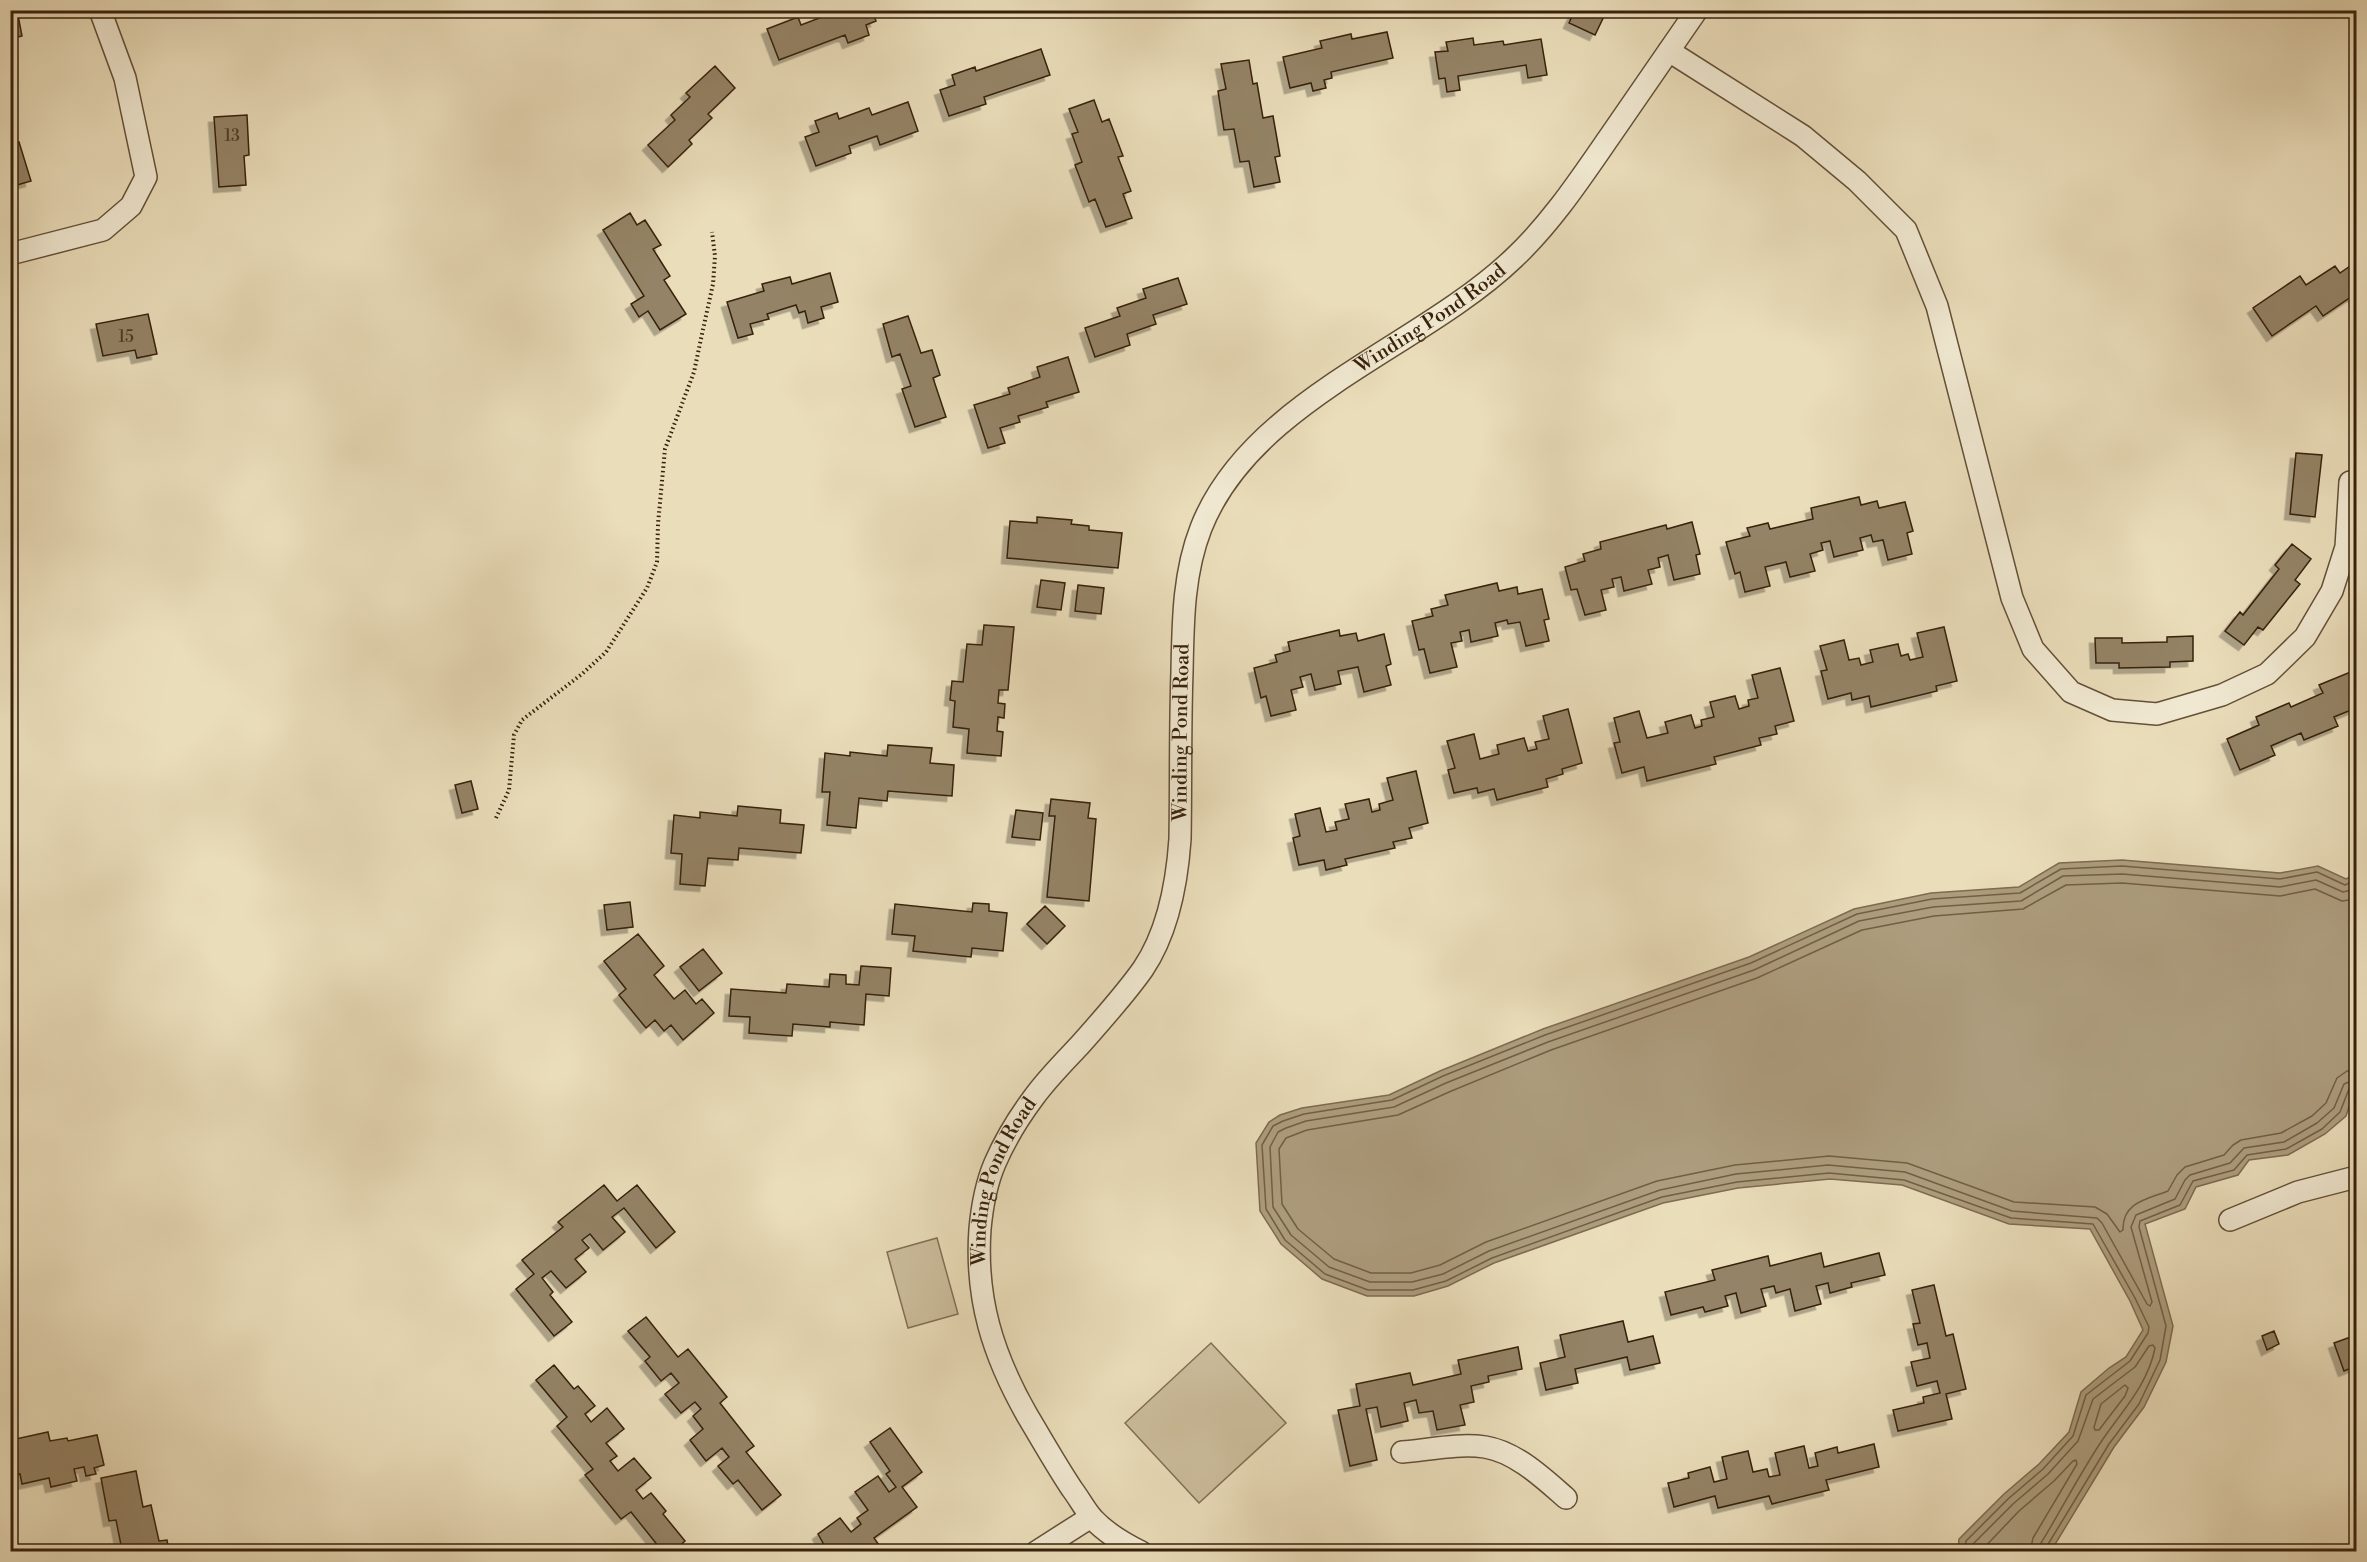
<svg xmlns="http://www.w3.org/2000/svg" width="2367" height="1562" viewBox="0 0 2367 1562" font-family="'Libre Bodoni',serif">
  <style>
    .green { fill: #ccbd9c; stroke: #826f54; stroke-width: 1.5 }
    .water { fill: #ad9d7e; stroke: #7e6b50; stroke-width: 1.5 }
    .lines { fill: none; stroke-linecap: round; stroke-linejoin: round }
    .shore { stroke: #725f44; stroke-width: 1.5 }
    .building { fill: #948366; stroke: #37210b; stroke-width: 1.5; filter: url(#shadow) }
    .minor-casing { stroke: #645037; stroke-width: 24 }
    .path { stroke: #37210b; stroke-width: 4; stroke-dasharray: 1.5 3; stroke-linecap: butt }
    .minor { stroke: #f1e9d2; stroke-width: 21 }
    .labels { text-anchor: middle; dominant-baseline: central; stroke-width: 4.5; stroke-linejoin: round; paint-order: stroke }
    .number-label { font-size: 16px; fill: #4e3a22 }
    .street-label { font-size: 20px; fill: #37210b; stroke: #f1e9d2 }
  </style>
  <defs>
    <filter id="shadow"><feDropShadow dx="-5.5" dy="5.5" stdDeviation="0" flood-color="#0004"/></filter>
  </defs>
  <rect width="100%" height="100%" fill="#eaddba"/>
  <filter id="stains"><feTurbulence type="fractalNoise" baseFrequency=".00333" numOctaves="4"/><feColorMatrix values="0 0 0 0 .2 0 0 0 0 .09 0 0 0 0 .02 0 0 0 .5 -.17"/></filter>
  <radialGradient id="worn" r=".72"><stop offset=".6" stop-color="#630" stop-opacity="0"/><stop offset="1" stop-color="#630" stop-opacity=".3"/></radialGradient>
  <path class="green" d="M 937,1238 L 958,1314 L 908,1328 L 887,1252 Z
    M 1211,1343 L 1286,1423 L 1199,1503 L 1125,1423 Z"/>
  <path class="water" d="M 2122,860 L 2280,873 L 2318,866 L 2346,879 L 2356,874 L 2356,1090 L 2353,1095 L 2346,1116 L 2325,1134 L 2288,1155 L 2249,1160 L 2238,1175 L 2196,1187 L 2185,1209 L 2145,1224 L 2173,1326 L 2166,1362 L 2144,1407 L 2114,1447 L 2051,1551 L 1958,1551 L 1959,1539 L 2004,1494 L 2039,1464 L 2069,1432 L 2081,1392 L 2109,1368 L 2126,1357 L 2143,1330 L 2130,1301 L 2090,1229 L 2009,1224 L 1902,1185 L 1830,1179 L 1738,1188 L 1663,1203 L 1494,1263 L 1448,1286 L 1414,1296 L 1367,1296 L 1322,1279 L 1281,1244 L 1260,1211 L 1256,1143 L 1269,1122 L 1280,1115 L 1302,1108 L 1389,1095 L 1440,1071 L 1543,1029 L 1749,957 L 1854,909 L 1931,893 L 2019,887 L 2059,863 Z"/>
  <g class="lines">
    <path class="shore" d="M 2356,889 L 2343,892 L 2316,880 L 2280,887 L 2122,874 L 2063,876 L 2021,901 L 1933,907 L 1859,921 L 1754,970 L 1548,1042 L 1446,1083 L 1394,1107 L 1306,1121 L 1286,1128 L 1278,1132 L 1270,1147 L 1273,1207 L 1291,1235 L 1329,1267 L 1370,1282 L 1412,1282 L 1443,1274 L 1489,1251 L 1660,1190 L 1736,1174 L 1828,1165 L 1905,1172 L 2012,1211 L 2097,1218 L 2102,1223 L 2147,1304 L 2150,1306 L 2152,1302 L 2131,1227 L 2136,1215 L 2175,1199 L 2185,1180 L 2190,1175 L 2230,1163 L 2244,1148 L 2284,1142 L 2317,1123 L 2334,1108 L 2344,1084 L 2356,1079
      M 2356,899 L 2342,901 L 2315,889 L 2280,896 L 2122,883 L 2066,885 L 2023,909 L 1934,916 L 1862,930 L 1757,978 L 1551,1050 L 1449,1092 L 1398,1115 L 1307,1130 L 1286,1138 L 1279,1149 L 1282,1204 L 1298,1229 L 1334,1259 L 1371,1273 L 1411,1273 L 1440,1265 L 1486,1242 L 1657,1181 L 1735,1165 L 1829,1156 L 1907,1163 L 2014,1202 L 2095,1207 L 2107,1214 L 2120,1232 L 2123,1230 C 2122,1202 2148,1199 2168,1191 L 2177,1175 L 2185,1167 L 2224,1155 L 2233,1145 L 2241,1140 L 2281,1133 L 2312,1116 L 2326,1103 L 2337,1078 L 2347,1071 L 2356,1070
      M 2125,1385 L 2128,1388 L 2125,1396 L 2099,1430 L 2095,1430 L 2094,1427 L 2101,1404 Z
      M 1964,1552 L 1966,1541 L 2008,1499 L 2043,1469 L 2073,1436 L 2086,1395 L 2130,1361 L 2148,1333 L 2149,1327 L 2135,1298 L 2093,1224 L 2011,1218 L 1904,1180 L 1829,1173 L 1737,1182 L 1662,1197 L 1492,1258 L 1446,1281 L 1413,1290 L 1368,1290 L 1325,1274 L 1285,1240 L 1266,1209 L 1262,1145 L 1273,1126 L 1283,1121 L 1304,1114 L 1392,1100 L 1443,1076 L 1545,1035 L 1751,963 L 1857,914 L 1932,899 L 2020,893 L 2061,869 L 2122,866 L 2280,879 L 2317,872 L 2345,885 L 2356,880
      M 1971,1552 L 1973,1544 L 2013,1504 L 2048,1474 L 2078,1441 L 2093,1399 L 2135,1367 L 2149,1346 L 2153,1345 L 2155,1348 C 2148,1384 2123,1410 2103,1439 C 2080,1473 2062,1509 2041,1543 L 2039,1552
      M 1980,1552 L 2019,1511 L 2054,1481 L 2073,1461 L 2076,1460 L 2077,1464 L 2033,1538 L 2030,1552
      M 2046,1552 L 2047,1546 L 2109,1444 L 2139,1404 L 2160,1360 L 2166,1326 L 2139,1227 L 2140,1221 L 2180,1205 L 2193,1181 L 2234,1170 L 2247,1155 L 2286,1149 L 2322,1129 L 2340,1112 L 2349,1089 L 2356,1087"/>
  </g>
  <path class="building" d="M 10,10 L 17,10 L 22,36 L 10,39 Z
    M 835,10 L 872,10 L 876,21 L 866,25 L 869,35 L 848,43 L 845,35 L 779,60 L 767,29 L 798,17 L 801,25 L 835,12 Z
    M 1571,10 L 1607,10 L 1595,35 L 1569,23 L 1574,12 Z
    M 1387,32 L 1393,58 L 1331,72 L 1332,78 L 1324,80 L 1326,88 L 1313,91 L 1311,83 L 1290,88 L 1283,57 L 1322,48 L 1320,41 L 1351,34 L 1352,39 Z
    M 1473,38 L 1474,45 L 1503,41 L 1504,45 L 1541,39 L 1547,75 L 1528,78 L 1526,65 L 1458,76 L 1460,90 L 1447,92 L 1445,78 L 1439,79 L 1435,52 L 1448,51 L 1446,42 Z
    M 1041,49 L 1050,75 L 984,97 L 986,104 L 949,116 L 940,90 L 955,85 L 952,75 L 975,67 L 976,71 Z
    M 1249,60 L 1253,84 L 1257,83 L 1263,118 L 1273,116 L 1280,156 L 1275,157 L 1280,182 L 1254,187 L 1249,161 L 1240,162 L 1234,129 L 1224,130 L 1218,91 L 1226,89 L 1221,64 Z
    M 715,66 L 735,88 L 708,114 L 712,118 L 689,140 L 692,144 L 668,167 L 648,145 L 675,120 L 671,115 L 690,97 L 686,93 Z
    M 1094,100 L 1102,122 L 1109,119 L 1123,156 L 1118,157 L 1131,191 L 1123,194 L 1132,218 L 1106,227 L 1095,199 L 1089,202 L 1075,165 L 1082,162 L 1072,134 L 1078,132 L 1069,109 Z
    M 908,102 L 918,131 L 880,145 L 877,136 L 849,146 L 851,153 L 816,166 L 805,137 L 819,132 L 815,121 L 837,113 L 839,119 L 869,108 L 872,115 Z
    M 247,115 L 249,155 L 244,156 L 246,185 L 219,187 L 214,117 Z
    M 19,142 L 31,181 L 10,187 L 10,145 Z
    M 630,213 L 637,225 L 645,220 L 661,245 L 653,249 L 670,276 L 664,280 L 686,314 L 660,330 L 648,311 L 639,317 L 631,304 L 644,296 L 603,230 Z
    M 2356,262 L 2356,300 L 2354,295 L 2323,316 L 2316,306 L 2272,336 L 2253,308 L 2300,276 L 2306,285 L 2335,266 L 2340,273 Z
    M 830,273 L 838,302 L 821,307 L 824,318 L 808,323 L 805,311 L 799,313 L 796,305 L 767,314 L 769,319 L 750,324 L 753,334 L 738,338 L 727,302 L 764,291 L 762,284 L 790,277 L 792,284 Z
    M 1178,278 L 1187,304 L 1153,315 L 1156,324 L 1127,334 L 1130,345 L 1095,357 L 1085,328 L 1120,316 L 1117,308 L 1146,298 L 1143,289 Z
    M 148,314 L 157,354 L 137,358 L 135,350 L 103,356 L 96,324 Z
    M 908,316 L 921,353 L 932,350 L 940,375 L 933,378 L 946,417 L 915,427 L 902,389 L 911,386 L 900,354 L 892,357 L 883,324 Z
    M 1068,357 L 1079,392 L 1046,402 L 1048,407 L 1018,416 L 1020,422 L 1000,428 L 1005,443 L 988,448 L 974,405 L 1010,394 L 1008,388 L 1040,377 L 1037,367 Z
    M 2296,453 L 2322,455 L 2315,517 L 2290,514 Z
    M 1859,497 L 1861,505 L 1877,501 L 1879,508 L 1905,502 L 1913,531 L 1907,533 L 1912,554 L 1888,560 L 1883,540 L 1873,542 L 1871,535 L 1860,538 L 1863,550 L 1834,557 L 1830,541 L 1821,543 L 1823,550 L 1810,554 L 1815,571 L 1790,577 L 1786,562 L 1765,567 L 1770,586 L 1745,592 L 1740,572 L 1735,574 L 1726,542 L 1750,536 L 1747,528 L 1768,523 L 1770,529 L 1813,519 L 1811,508 Z
    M 1037,517 L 1072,520 L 1071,524 L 1089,526 L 1089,530 L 1122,533 L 1118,568 L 1007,558 L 1010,521 L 1037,523 Z
    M 1692,522 L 1700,554 L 1696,555 L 1700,574 L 1674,580 L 1668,555 L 1658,558 L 1660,567 L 1648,570 L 1652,584 L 1624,591 L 1621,577 L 1612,579 L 1614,587 L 1601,590 L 1606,610 L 1585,615 L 1577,589 L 1571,590 L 1565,567 L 1585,561 L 1583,554 L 1601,549 L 1600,542 L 1666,525 L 1667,529 Z
    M 2292,544 L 2311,559 L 2295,580 L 2300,584 L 2263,630 L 2258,627 L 2244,645 L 2225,631 L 2240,612 L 2243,615 L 2279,569 L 2275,565 Z
    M 1041,580 L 1065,583 L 1061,610 L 1037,607 Z
    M 1497,583 L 1499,591 L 1517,587 L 1518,594 L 1542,589 L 1549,619 L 1544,620 L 1549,641 L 1526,646 L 1520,622 L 1508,624 L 1507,620 L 1495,623 L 1498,636 L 1471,642 L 1469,630 L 1460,632 L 1462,641 L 1451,643 L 1457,667 L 1430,673 L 1424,649 L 1419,650 L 1412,621 L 1433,616 L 1431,609 L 1448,605 L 1445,595 Z
    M 1078,585 L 1104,588 L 1101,614 L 1075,611 Z
    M 984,625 L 1014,627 L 1008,690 L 999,690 L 998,703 L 1005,704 L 1004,718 L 998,717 L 997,731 L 1003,732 L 1001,756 L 967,753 L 969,729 L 953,727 L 955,701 L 950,700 L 952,681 L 963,682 L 967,644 L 982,645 Z
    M 1944,627 L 1957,681 L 1936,686 L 1937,691 L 1871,707 L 1869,696 L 1852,700 L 1851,693 L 1828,699 L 1821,671 L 1827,670 L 1820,646 L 1844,640 L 1849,660 L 1859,658 L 1861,665 L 1873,662 L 1870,650 L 1898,644 L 1901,656 L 1908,654 L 1910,660 L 1923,657 L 1917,633 Z
    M 1339,630 L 1340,636 L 1356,633 L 1358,641 L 1384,634 L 1391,664 L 1386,666 L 1391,685 L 1364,692 L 1358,667 L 1338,671 L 1341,684 L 1315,690 L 1311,674 L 1300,677 L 1303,687 L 1291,690 L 1296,710 L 1271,716 L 1266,696 L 1261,698 L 1254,668 L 1277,662 L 1275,655 L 1290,651 L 1288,642 Z
    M 2193,636 L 2193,661 L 2170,662 L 2170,667 L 2119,668 L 2119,663 L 2096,663 L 2095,638 L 2122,638 L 2122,643 L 2167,642 L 2167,637 Z
    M 1780,668 L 1794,721 L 1775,726 L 1777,734 L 1759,738 L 1761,745 L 1714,757 L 1716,764 L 1647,781 L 1644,767 L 1622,773 L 1614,743 L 1620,742 L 1614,718 L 1639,711 L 1647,738 L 1668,733 L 1665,722 L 1691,715 L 1695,728 L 1702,726 L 1701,720 L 1714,717 L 1710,702 L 1735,696 L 1739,709 L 1749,706 L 1748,700 L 1758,698 L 1752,675 Z
    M 2353,671 L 2356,679 L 2356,708 L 2334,717 L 2338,726 L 2304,740 L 2301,733 L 2271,746 L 2275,755 L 2240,770 L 2227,739 L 2259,725 L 2256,717 L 2289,703 L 2291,707 L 2323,693 L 2319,685 Z
    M 1568,709 L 1582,763 L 1562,769 L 1563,774 L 1546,779 L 1548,787 L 1497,800 L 1494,789 L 1478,793 L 1477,788 L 1454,793 L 1448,770 L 1455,768 L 1447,741 L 1474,734 L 1480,759 L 1499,754 L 1497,745 L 1524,738 L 1528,751 L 1537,749 L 1535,742 L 1549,739 L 1543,716 Z
    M 888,745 L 932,748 L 930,763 L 954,765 L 952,796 L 888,791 L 887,801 L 859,798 L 856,828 L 827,825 L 830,792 L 822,792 L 825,753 L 850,756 L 850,752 L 887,756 Z
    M 1416,771 L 1428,823 L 1409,828 L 1412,838 L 1393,842 L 1395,848 L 1345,859 L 1347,865 L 1326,870 L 1324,860 L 1299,865 L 1293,838 L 1300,836 L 1295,814 L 1320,808 L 1326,832 L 1337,830 L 1335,822 L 1349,819 L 1345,804 L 1369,799 L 1372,812 L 1380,810 L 1379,804 L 1393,800 L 1387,778 Z
    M 471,781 L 478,809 L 462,813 L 455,785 Z
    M 1051,799 L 1090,803 L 1088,818 L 1096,819 L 1089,901 L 1047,897 L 1055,816 L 1049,816 Z
    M 738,806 L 781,810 L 780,823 L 804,825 L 801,853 L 739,848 L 738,860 L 708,858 L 705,886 L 680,884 L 682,854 L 671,853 L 674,815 L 700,818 L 700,812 L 737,816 Z
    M 1016,810 L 1043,813 L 1040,840 L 1012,837 Z
    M 630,902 L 633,927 L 607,930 L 604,905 Z
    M 973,903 L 989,904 L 989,911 L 1007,913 L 1003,951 L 972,948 L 971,957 L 913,951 L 915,936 L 892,934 L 895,904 L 972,912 Z
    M 1045,906 L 1065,926 L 1047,944 L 1027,924 Z
    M 638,934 L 664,966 L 654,975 L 674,999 L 685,990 L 696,1004 L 702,999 L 714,1013 L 683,1040 L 671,1025 L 664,1031 L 655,1020 L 646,1028 L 619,995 L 626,989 L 604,961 Z
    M 703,949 L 722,973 L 699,991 L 680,967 Z
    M 861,966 L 891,968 L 889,996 L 866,994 L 864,1025 L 830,1022 L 830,1027 L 793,1024 L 792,1036 L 749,1033 L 750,1017 L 729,1016 L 731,989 L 786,993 L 787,984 L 829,987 L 830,974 L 846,975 L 846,984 L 859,985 Z
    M 604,1185 L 617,1201 L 637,1185 L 675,1232 L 656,1248 L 624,1208 L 612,1217 L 625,1232 L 603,1250 L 590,1234 L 582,1240 L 589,1248 L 575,1259 L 586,1272 L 566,1288 L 551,1271 L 542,1278 L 553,1292 L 550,1295 L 572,1322 L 554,1336 L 516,1289 L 534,1274 L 522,1260 L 563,1227 L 558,1222 Z
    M 1821,1253 L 1824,1267 L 1879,1253 L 1885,1275 L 1851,1283 L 1852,1287 L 1830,1293 L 1828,1283 L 1816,1286 L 1821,1304 L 1795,1311 L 1790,1289 L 1776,1293 L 1774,1286 L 1761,1289 L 1766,1306 L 1741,1313 L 1736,1293 L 1725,1296 L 1728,1306 L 1705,1312 L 1703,1307 L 1671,1315 L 1665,1292 L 1715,1280 L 1712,1270 L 1768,1256 L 1770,1266 Z
    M 1934,1285 L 1946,1336 L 1953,1334 L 1966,1389 L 1946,1394 L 1952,1419 L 1898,1431 L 1893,1410 L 1924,1403 L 1923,1397 L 1940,1393 L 1937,1381 L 1917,1386 L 1911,1362 L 1930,1358 L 1927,1343 L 1918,1345 L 1913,1324 L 1920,1323 L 1912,1290 Z
    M 646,1317 L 678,1357 L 688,1349 L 727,1397 L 720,1403 L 754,1446 L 746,1452 L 781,1495 L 762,1510 L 738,1480 L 733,1484 L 718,1466 L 729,1457 L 722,1448 L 706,1461 L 690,1440 L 703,1429 L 693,1416 L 701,1409 L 695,1402 L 681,1413 L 665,1394 L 679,1383 L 671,1373 L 661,1381 L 645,1361 L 650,1357 L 628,1331 Z
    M 1623,1321 L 1628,1342 L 1653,1336 L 1660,1363 L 1630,1370 L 1627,1357 L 1575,1369 L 1578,1383 L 1546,1390 L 1540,1363 L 1565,1357 L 1560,1335 Z
    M 2274,1331 L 2279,1344 L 2267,1350 L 2262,1336 Z
    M 2356,1335 L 2356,1366 L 2344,1371 L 2334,1343 Z
    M 1518,1347 L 1522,1369 L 1488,1376 L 1489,1382 L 1471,1386 L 1474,1402 L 1460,1405 L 1465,1425 L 1437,1430 L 1433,1411 L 1419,1413 L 1416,1400 L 1404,1403 L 1408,1421 L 1381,1427 L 1377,1407 L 1366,1409 L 1377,1460 L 1350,1466 L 1338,1410 L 1360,1406 L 1356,1384 L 1410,1373 L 1413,1385 L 1461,1374 L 1458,1360 Z
    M 554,1365 L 574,1389 L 578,1386 L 595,1406 L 585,1414 L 591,1422 L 607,1408 L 624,1429 L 606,1443 L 617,1456 L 610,1461 L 618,1471 L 634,1458 L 651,1478 L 636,1490 L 643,1499 L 651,1493 L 666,1511 L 663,1514 L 685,1541 L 673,1552 L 663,1552 L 631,1512 L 621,1519 L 585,1475 L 593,1469 L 557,1426 L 567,1417 L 536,1380 Z
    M 890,1428 L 922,1472 L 902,1487 L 917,1507 L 874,1538 L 879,1545 L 870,1552 L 828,1552 L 818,1534 L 840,1518 L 851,1532 L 861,1524 L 857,1518 L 868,1510 L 855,1492 L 878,1476 L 889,1492 L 896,1487 L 886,1474 L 890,1471 L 870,1442 Z
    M 48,1432 L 50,1441 L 67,1438 L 68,1441 L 97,1435 L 104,1465 L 94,1468 L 96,1474 L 86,1476 L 84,1467 L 74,1469 L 77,1481 L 51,1487 L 49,1478 L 22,1484 L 20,1474 L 10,1476 L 11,1440 Z
    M 1874,1444 L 1879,1467 L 1826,1480 L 1829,1490 L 1772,1504 L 1769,1496 L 1718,1508 L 1715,1496 L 1674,1507 L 1668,1483 L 1689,1478 L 1688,1473 L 1710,1467 L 1714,1482 L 1727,1479 L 1722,1457 L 1748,1451 L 1753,1472 L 1767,1469 L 1769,1477 L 1780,1475 L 1775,1453 L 1804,1446 L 1809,1468 L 1818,1466 L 1815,1453 L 1837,1447 L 1838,1453 Z
    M 136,1471 L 143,1507 L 151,1505 L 159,1541 L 167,1540 L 169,1552 L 122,1550 L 116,1520 L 109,1521 L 101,1478 Z"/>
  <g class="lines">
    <g class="minor-casing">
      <g id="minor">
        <path d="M 1669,51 L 1803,136 L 1857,181 L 1906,230 L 1937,306 L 2012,598 L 2033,649 L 2071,692 L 2112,710 L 2157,714 L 2222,695 L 2267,674 L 2305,637 L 2332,591 L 2346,547 L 2350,482"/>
        <path d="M 10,254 L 103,230 L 131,206 L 146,177 L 125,78 L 100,10"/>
        <path d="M 2230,1220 L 2298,1192 L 2356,1177"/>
        <path d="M 1402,1452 C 1428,1450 1458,1443 1485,1447 C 1516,1452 1543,1478 1566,1498"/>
        <path d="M 1036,1552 L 1091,1517"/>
        <path id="s1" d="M 1141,1552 C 1123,1543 1106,1533 1093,1519 C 1085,1510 1079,1498 1072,1489 C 1056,1465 1042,1440 1027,1415 C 993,1355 975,1299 980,1229 C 982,1207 986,1184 995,1163 C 1005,1140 1019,1117 1034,1097 C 1047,1079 1064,1062 1079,1046 C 1101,1021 1124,996 1143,969 C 1168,932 1177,883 1180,839 C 1181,783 1180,728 1182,672 C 1183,623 1183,574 1201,528 C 1251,400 1420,348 1514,258 C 1551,223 1579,181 1608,139 C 1638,96 1667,53 1697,10"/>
      </g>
    </g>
    <path class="path" d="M 496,818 L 509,790 L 514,735 L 522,720 L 582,674 L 606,652 L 647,588 L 657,562 L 658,524 L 665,449 L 694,372 L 702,334 L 713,284 L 715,256 L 712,232"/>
    <use href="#minor" class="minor"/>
  </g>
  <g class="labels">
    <g class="number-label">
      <text x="232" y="136">13</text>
      <text x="126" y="337">15</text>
    </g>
    <g class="street-label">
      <text stroke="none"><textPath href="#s1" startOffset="1455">Winding Pond Road</textPath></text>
      <text stroke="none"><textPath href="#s1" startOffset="933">Winding Pond Road</textPath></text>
      <text stroke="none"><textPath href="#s1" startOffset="429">Winding Pond Road</textPath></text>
    </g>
  </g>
  <rect width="2367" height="1562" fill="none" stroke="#eaddba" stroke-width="36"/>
  <rect x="12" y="12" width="2343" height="1538" fill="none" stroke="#37210b" stroke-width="3"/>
  <rect x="18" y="18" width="2331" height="1526" fill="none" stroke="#37210b" stroke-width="1.5"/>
  <rect width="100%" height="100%" filter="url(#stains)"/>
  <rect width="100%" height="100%" fill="url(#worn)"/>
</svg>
